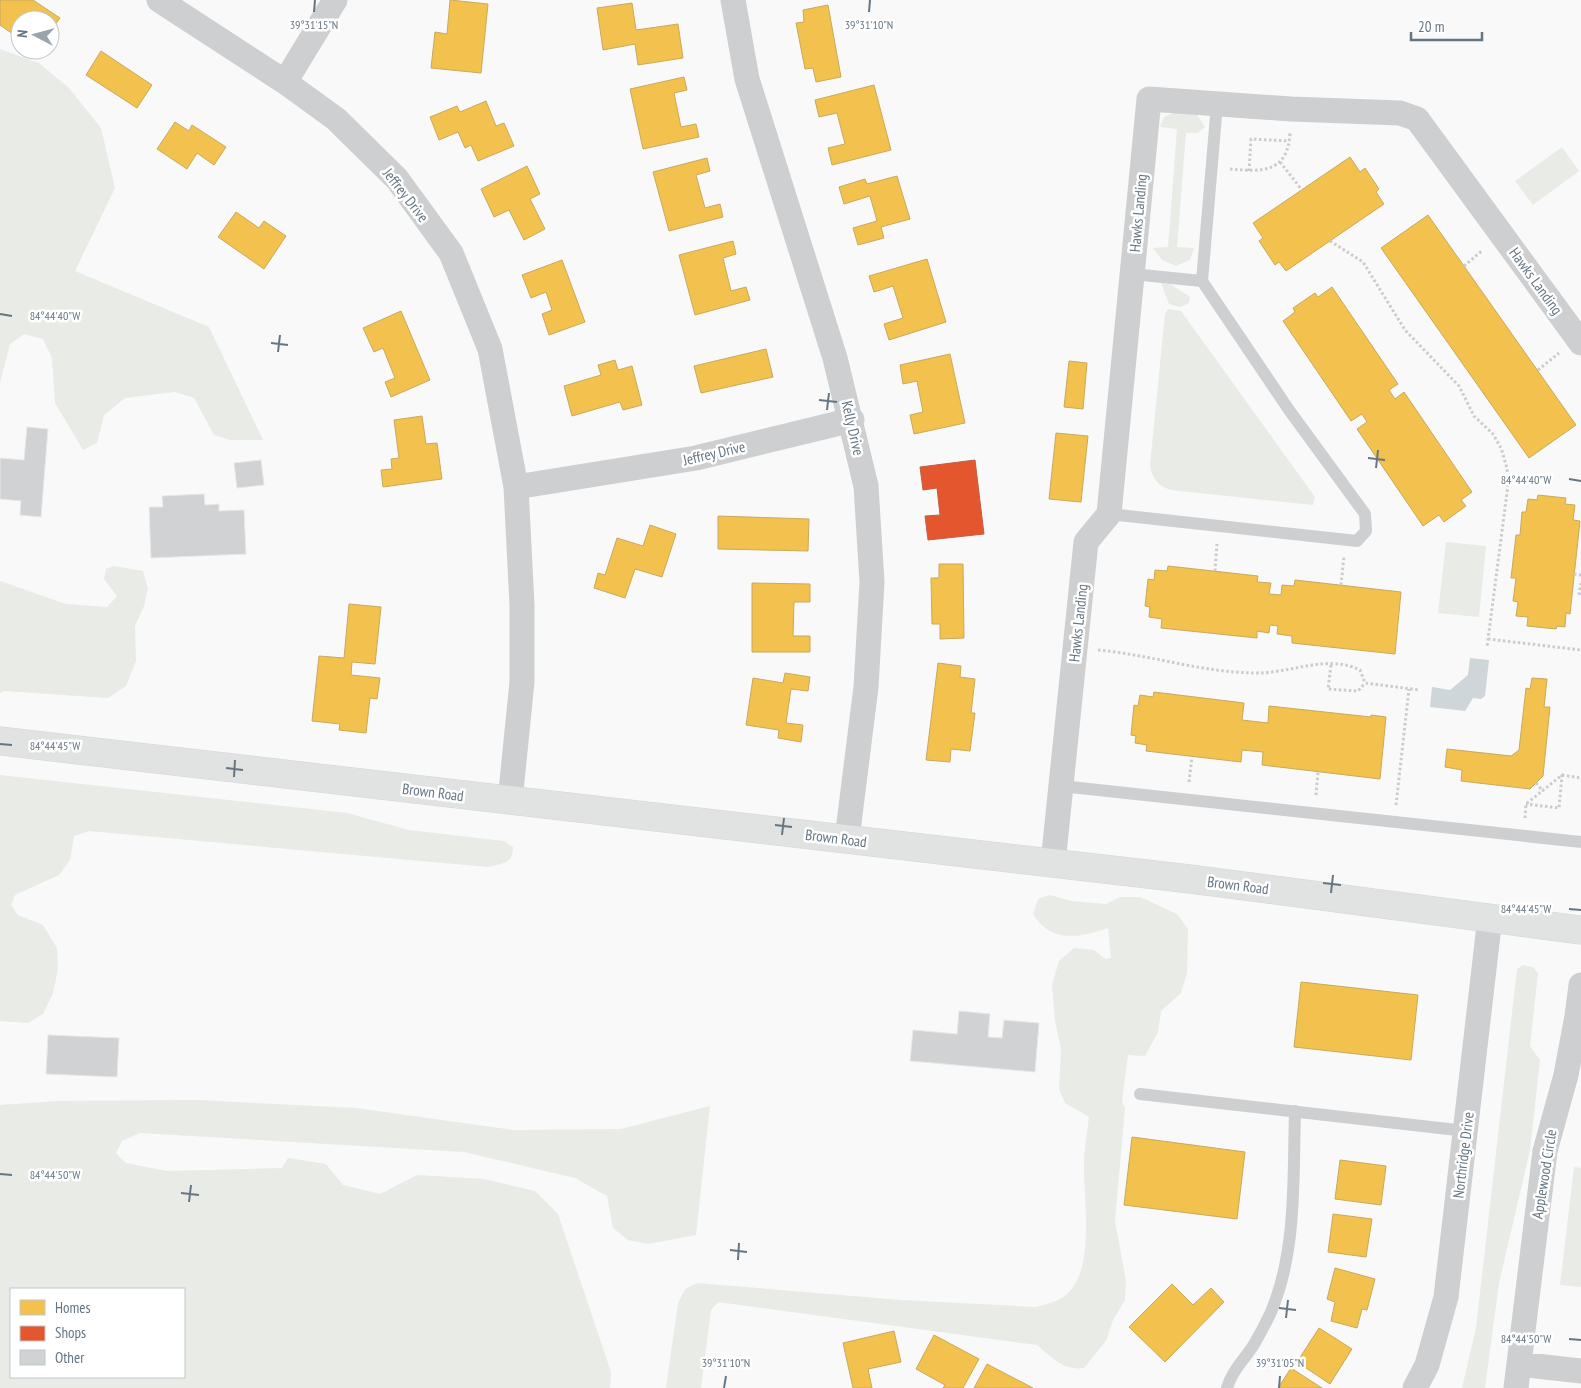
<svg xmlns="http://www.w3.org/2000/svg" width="1581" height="1388" viewBox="0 0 1581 1388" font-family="'PT Sans Narrow',sans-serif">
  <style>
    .green { fill: #e8ebe6; fill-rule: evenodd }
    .water { fill: #ced6d9 }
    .homes { fill: #f2c14e; stroke: #c8aa5e }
    .shops { fill: #e4572e; stroke: #be6048 }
    .building { fill: #d0d2d3; stroke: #e8e8e8 }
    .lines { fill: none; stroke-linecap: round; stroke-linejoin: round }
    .secondary-casing { stroke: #d5d6d7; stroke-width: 29 }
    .path { stroke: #cbcccd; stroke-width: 3; stroke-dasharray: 2.5 2.5; stroke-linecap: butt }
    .lane { stroke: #cecfd0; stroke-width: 12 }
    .street { stroke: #cecfd0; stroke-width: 25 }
    .secondary { stroke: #e1e2e2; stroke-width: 28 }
    .ticks { fill: none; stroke: #657683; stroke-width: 2 }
    .labels { text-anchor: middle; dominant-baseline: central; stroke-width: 5; stroke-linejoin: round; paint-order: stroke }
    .street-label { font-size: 15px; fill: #657683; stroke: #fff }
    .ticks-label { font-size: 12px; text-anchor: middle; fill: #657683; stroke: #fff; stroke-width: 5; stroke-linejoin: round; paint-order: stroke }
  </style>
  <rect width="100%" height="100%" fill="#f9f9f9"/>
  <path class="green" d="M 0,49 L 39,63 L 69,88 L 101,128 L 115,188 L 75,271 L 209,327 L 263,440 L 230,440 L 214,435 L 194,398 L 175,392 L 125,398 L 104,415 L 97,443 L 83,450 L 55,403 L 52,358 L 43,339 L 24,334 L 10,344 L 0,383 Z
    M 1173,113 L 1196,113 L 1205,127 L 1198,133 L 1186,133 L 1177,247 L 1194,248 L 1190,260 L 1176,266 L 1162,260 L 1153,248 L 1168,247 L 1177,129 L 1160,127 L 1164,117 Z
    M 1562,147 L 1579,171 L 1533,205 L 1515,181 Z
    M 1161,283 L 1170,284 L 1190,297 L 1189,303 L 1180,307 L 1169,304 Z
    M 1168,309 L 1181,311 L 1315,497 L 1313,505 L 1171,490 C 1158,486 1152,479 1150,465 L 1165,314 Z
    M 1446,542 L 1486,546 L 1479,617 L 1438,613 Z
    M 114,566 L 143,571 L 148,589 L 144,606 L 135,626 L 136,661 L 126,686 L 108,698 L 4,691 L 0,693 L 0,581 L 66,604 L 107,607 L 117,596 L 104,579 L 106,569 Z
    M 0,775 L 347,813 L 409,830 L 504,841 L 513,847 C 513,864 502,864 488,867 L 89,831 L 74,836 L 70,860 L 59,875 L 15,895 L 11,905 L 18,915 L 43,925 L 57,948 L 58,969 L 53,993 L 43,1014 L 28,1023 L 0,1021 Z
    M 1050,895 L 1071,901 L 1106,904 L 1120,897 L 1140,897 L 1177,914 L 1188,929 L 1187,973 L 1181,993 L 1161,1011 L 1158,1032 L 1145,1056 L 1128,1055 L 1122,1102 L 1125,1108 L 1115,1221 L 1126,1281 L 1125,1300 L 1113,1320 L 1106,1341 L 1084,1368 C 1064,1371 1051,1357 1037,1345 L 718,1302 L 711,1310 L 701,1388 L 666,1388 L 678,1303 L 685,1289 L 697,1283 L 901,1300 L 1036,1307 C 1048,1304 1061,1301 1070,1291 C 1094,1265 1084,1200 1084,1167 C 1084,1151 1087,1134 1089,1117 L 1065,1103 L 1059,1089 L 1061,1049 L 1055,1021 L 1052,985 L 1059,961 L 1074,948 L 1094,950 L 1105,959 L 1111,958 L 1108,928 C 1080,938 1050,943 1033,914 L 1038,899 Z
    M 1523,965 L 1533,967 L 1538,973 L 1530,1046 L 1540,1060 L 1530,1150 L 1499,1283 L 1485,1388 L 1462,1388 L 1476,1328 L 1517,969 Z
    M 196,1100 L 356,1108 L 513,1130 L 621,1129 L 710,1106 L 696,1235 L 648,1244 L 628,1240 L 613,1228 L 607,1196 L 575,1178 L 464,1152 L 140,1133 L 122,1141 L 116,1153 L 126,1163 L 167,1171 L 282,1168 L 288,1158 L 326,1164 L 343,1185 L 380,1194 L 417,1175 L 484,1179 L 535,1191 L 558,1214 L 611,1372 L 610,1388 L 0,1388 L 0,1105 L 58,1101 ZM 11,1289 L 184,1289 L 184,1377 L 11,1377 Z
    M 1574,1167 L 1581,1168 L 1581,1287 L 1560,1285 Z"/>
  <path class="water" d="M 1470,658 L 1489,660 L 1485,696 L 1481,699 L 1473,698 L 1465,711 L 1430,707 L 1432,687 L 1450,690 L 1468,675 Z"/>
  <path class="homes" d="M 0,0 L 33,0 L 60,18 L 50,32 L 50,20 L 20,20 L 20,39 L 0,25 Z
    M 450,0 L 488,4 L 481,73 L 431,68 L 435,32 L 447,34 Z
    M 632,3 L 636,30 L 678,24 L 683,58 L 638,65 L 635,44 L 603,50 L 597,8 Z
    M 828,5 L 841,77 L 816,82 L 813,68 L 805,69 L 796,23 L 804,22 L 803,10 Z
    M 101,51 L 152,85 L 137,108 L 86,75 Z
    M 684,77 L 687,90 L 674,93 L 681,127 L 696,124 L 699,137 L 643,149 L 630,89 Z
    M 874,85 L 891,150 L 832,165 L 828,148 L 845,144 L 837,113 L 819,117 L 815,100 Z
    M 486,101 L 496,126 L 504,123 L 514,146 L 478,161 L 471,145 L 465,148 L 458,132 L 439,140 L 430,117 L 457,106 L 460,112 Z
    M 175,122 L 189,131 L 192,125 L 226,147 L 214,165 L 197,153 L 187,169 L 157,149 Z
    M 1350,157 L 1360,172 L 1365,168 L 1379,189 L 1376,192 L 1384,204 L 1286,271 L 1279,262 L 1275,265 L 1259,241 L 1263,238 L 1253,223 Z
    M 707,158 L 710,171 L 696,175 L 705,208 L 720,204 L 723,217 L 669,231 L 653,172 Z
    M 527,166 L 540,194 L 530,199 L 545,229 L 524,240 L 509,210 L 494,217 L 481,189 Z
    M 897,176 L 910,219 L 881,227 L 884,238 L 858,245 L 853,228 L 877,221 L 870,196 L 844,204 L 839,187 L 865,179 L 867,184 Z
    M 236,212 L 259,228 L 264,221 L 286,236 L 264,269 L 218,237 Z
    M 1428,215 L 1576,425 L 1529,458 L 1381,248 Z
    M 733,241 L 736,254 L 723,258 L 731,291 L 746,287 L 750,300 L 695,315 L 679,255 Z
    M 927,259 L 946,322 L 889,340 L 884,324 L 903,318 L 893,286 L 874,292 L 869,276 Z
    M 562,260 L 585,322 L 549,335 L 542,314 L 552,310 L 546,292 L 531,298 L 522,275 Z
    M 1332,287 L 1398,384 L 1389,390 L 1395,399 L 1404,392 L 1472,492 L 1461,500 L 1466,506 L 1444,522 L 1439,515 L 1423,526 L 1357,429 L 1367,422 L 1362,414 L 1351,421 L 1283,321 L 1295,312 L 1293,308 L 1315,293 L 1318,297 Z
    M 401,311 L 430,380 L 391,397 L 385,382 L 395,378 L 383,348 L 374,352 L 363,328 Z
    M 766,349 L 773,377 L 701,393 L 694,366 Z
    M 950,354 L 965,423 L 914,434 L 910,415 L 923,412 L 917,381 L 903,384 L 900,365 Z
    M 615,360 L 618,370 L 632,366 L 642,405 L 623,410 L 620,402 L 572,416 L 564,386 L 601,375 L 598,365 Z
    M 1069,361 L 1087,363 L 1083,409 L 1064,407 Z
    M 422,416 L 426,444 L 437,443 L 442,479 L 383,487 L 381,470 L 392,469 L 391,459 L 399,458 L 394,420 Z
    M 1056,433 L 1088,436 L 1081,502 L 1049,499 Z
    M 1538,495 L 1566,498 L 1565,504 L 1575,505 L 1573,520 L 1580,521 L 1570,614 L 1566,613 L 1565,627 L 1557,626 L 1556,629 L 1527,626 L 1528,617 L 1516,616 L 1518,602 L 1513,601 L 1516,578 L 1511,578 L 1516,535 L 1520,535 L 1522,512 L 1526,512 L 1528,499 L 1537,500 Z
    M 718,516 L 809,519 L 808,551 L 718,549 Z
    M 650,525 L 676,534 L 662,577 L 635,569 L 625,598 L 594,588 L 598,573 L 605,575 L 617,538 L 643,546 Z
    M 939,564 L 963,564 L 964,638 L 940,639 L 940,624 L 932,624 L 931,578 L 939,578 Z
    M 1168,566 L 1258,576 L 1257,582 L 1271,583 L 1269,594 L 1281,595 L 1282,585 L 1294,586 L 1295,580 L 1401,592 L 1395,654 L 1292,643 L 1292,636 L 1277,634 L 1278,626 L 1270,625 L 1269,633 L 1257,631 L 1257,638 L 1161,628 L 1162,619 L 1149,617 L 1150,607 L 1145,606 L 1148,579 L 1154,580 L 1155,570 L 1167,571 Z
    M 752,583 L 810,584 L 810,602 L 794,602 L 793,636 L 810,636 L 810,652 L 752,652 Z
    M 349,604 L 381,607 L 375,664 L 352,662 L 351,675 L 380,678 L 377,699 L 370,698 L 366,733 L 339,730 L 340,724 L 312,721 L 319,656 L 344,658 Z
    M 938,663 L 961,666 L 960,677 L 975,679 L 971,713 L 975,713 L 970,751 L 951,749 L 950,762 L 926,760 Z
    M 785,673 L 810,677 L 808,691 L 791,689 L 786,723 L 803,725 L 801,742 L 778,738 L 779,730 L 746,725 L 753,678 L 783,683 Z
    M 1532,678 L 1547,679 L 1544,707 L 1550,707 L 1543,776 L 1530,789 L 1461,781 L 1462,770 L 1445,767 L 1447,749 L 1511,756 L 1519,750 L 1526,688 L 1530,689 Z
    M 1154,692 L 1244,703 L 1242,720 L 1268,723 L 1269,706 L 1371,717 L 1371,715 L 1386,717 L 1380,779 L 1262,765 L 1263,752 L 1242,750 L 1241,762 L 1146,751 L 1147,745 L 1135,743 L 1136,736 L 1131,735 L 1134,705 L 1138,706 L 1140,695 L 1153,697 Z
    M 1301,982 L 1418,995 L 1411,1060 L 1294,1047 Z
    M 1132,1137 L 1245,1152 L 1237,1219 L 1124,1205 Z
    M 1340,1160 L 1386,1166 L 1381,1205 L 1335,1199 Z
    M 1333,1214 L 1372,1219 L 1366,1257 L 1328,1252 Z
    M 1335,1268 L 1375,1279 L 1367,1310 L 1362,1309 L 1357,1328 L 1331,1321 L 1335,1302 L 1327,1299 Z
    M 1172,1284 L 1193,1305 L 1211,1288 L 1224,1302 L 1165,1362 L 1129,1327 Z
    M 1319,1328 L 1352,1349 L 1330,1384 L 1297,1362 Z
    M 894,1331 L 901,1362 L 868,1369 L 872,1388 L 853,1388 L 843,1343 Z
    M 934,1335 L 979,1359 L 963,1388 L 943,1388 L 945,1385 L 916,1369 Z
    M 987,1364 L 1033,1388 L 974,1388 Z
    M 1291,1368 L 1322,1388 L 1278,1388 Z"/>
  <path class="shops" d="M 975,460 L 984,534 L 928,540 L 925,516 L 940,515 L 937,488 L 923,490 L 920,467 Z"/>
  <path class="building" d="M 27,427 L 48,429 L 41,517 L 20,515 L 21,501 L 0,499 L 0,458 L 24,460 Z
    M 261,460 L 264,485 L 237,488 L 234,463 Z
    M 204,494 L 205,505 L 219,504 L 219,511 L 244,510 L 246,554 L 151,558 L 149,507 L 163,507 L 162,496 Z
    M 959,1011 L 990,1014 L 988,1037 L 1002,1038 L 1004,1020 L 1039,1023 L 1035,1072 L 910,1061 L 913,1030 L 957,1034 Z
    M 48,1035 L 119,1038 L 117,1077 L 46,1074 Z"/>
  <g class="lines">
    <g class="secondary-casing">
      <path id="secondary" d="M 0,741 L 1190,879 L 1581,930"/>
    </g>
    <path class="path" d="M 1280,162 L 1302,190
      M 1230,169 C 1262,172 1288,173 1290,133
      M 1249,171 L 1251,139 L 1289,141
      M 1330,241 L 1363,262 L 1405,330 L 1459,386 L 1474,416 L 1493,434 L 1501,448 L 1507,468 L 1508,485 L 1487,647
      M 1464,266 L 1483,250
      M 1538,370 L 1559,353
      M 1215,571 L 1217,544
      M 1574,574 L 1581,575
      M 1341,585 L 1344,556
      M 1579,595 L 1581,583
      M 1488,639 L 1581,650
      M 1098,650 C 1152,655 1203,673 1258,673 C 1291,673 1328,654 1360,670 L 1365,683 L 1420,690
      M 1331,665 L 1328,689 L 1358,691 L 1365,683
      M 1562,775 L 1581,778
      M 1189,782 L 1192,757
      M 1536,783 L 1543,791
      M 1316,795 L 1318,772
      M 1396,805 L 1409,689
      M 1525,818 L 1526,804 L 1562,775 L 1559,808 L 1526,804"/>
    <path class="lane" d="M 1202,281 L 1217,104
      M 1109,514 L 1357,541 L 1366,531 L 1365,514 L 1289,410 L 1202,281 L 1132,274
      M 1061,786 L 1581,842
      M 1140,1094 L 1466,1131
      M 1227,1388 C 1232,1371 1243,1361 1253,1346 C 1259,1336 1266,1323 1271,1312 C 1297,1251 1293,1177 1295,1111"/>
    <path class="street" d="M 159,0 L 285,82 L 336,119 L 397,179 L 451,253 L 490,349 L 516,487 L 522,605 L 522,682 L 510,801
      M 733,0 L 747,79 L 835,358 L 866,486 L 872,582 L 866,687 L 847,839
      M 285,82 L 335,0
      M 516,487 L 696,458 L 852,420
      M 1053,863 L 1086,542 L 1109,514 L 1149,99 L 1291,109 L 1400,113 L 1417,119 L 1581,343
      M 1519,1364 L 1581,1371
      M 1415,1388 L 1427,1365 L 1446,1297 L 1490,917
      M 1516,1388 L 1545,1151 L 1566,1075 L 1577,1016 L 1581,985"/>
    <use href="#secondary" class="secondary"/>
  </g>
  <path class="ticks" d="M 314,12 L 315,0M 869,12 L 870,0M 0,314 L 12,316M 271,343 L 288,345M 278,352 L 280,335M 819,400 L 837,402M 827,410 L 829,393M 1368,458 L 1385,460M 1376,468 L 1378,450M 1569,479 L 1581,481M 0,744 L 12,745M 226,768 L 243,770M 234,777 L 235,760M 775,825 L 792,827M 782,835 L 784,818M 1323,883 L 1341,885M 1331,893 L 1333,875M 1569,909 L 1581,910M 0,1174 L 12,1175M 181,1193 L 199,1195M 189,1202 L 191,1185M 730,1250 L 747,1252M 738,1260 L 739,1243M 1279,1308 L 1296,1310M 1286,1318 L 1288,1300M 1569,1339 L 1581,1340M 724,1388 L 726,1376M 1279,1388 L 1280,1376"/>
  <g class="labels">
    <g class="street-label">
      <text transform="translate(406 195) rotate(52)">Jeffrey Drive</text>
      <text transform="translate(1138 213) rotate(-85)">Hawks Landing</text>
      <text transform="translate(1536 281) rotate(54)">Hawks Landing</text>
      <text transform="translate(853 428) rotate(77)">Kelly Drive</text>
      <text transform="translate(714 453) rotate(-13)">Jeffrey Drive</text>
      <text transform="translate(1078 623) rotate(-84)">Hawks Landing</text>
      <text transform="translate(433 792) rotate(7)">Brown Road</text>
      <text transform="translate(836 838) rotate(7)">Brown Road</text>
      <text transform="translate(1238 885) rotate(7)">Brown Road</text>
      <text transform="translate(1463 1155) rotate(-83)">Northridge Drive</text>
      <text transform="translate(1544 1174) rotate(-81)">Applewood Circle</text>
    </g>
  </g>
  <g class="ticks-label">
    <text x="314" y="29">39°31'15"N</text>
    <text x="869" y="29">39°31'10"N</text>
    <text x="55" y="320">84°44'40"W</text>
    <text x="1526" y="484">84°44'40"W</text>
    <text x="55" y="750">84°44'45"W</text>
    <text x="1526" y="913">84°44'45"W</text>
    <text x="55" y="1179">84°44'50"W</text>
    <text x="1526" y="1343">84°44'50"W</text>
    <text x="726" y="1367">39°31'10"N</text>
    <text x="1280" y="1367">39°31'05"N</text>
  </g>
  <rect x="10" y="1288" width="175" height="90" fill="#ffffff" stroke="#c1c8cd"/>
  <rect x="20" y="1300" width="25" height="15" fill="#f2c14e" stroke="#c1c8cd"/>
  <text x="55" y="1313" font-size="15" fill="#657683">Homes</text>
  <rect x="20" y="1326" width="25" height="15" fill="#e4572e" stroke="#c1c8cd"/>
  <text x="55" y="1338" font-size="15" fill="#657683">Shops</text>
  <rect x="20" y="1350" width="25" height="15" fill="#d0d2d3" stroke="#c1c8cd"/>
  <text x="55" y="1363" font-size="15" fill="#657683">Other</text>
  <g transform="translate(35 35) rotate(276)"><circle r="24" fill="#ffffff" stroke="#c1c8cd"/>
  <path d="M0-4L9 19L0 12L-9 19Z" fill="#99a4ac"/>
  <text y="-8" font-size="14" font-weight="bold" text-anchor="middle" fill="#657683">N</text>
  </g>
  <path d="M1411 32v8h71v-8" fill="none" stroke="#657683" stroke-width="2.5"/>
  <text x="1418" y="32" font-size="15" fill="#657683" stroke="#ffffff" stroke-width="4" paint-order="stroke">20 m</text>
</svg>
